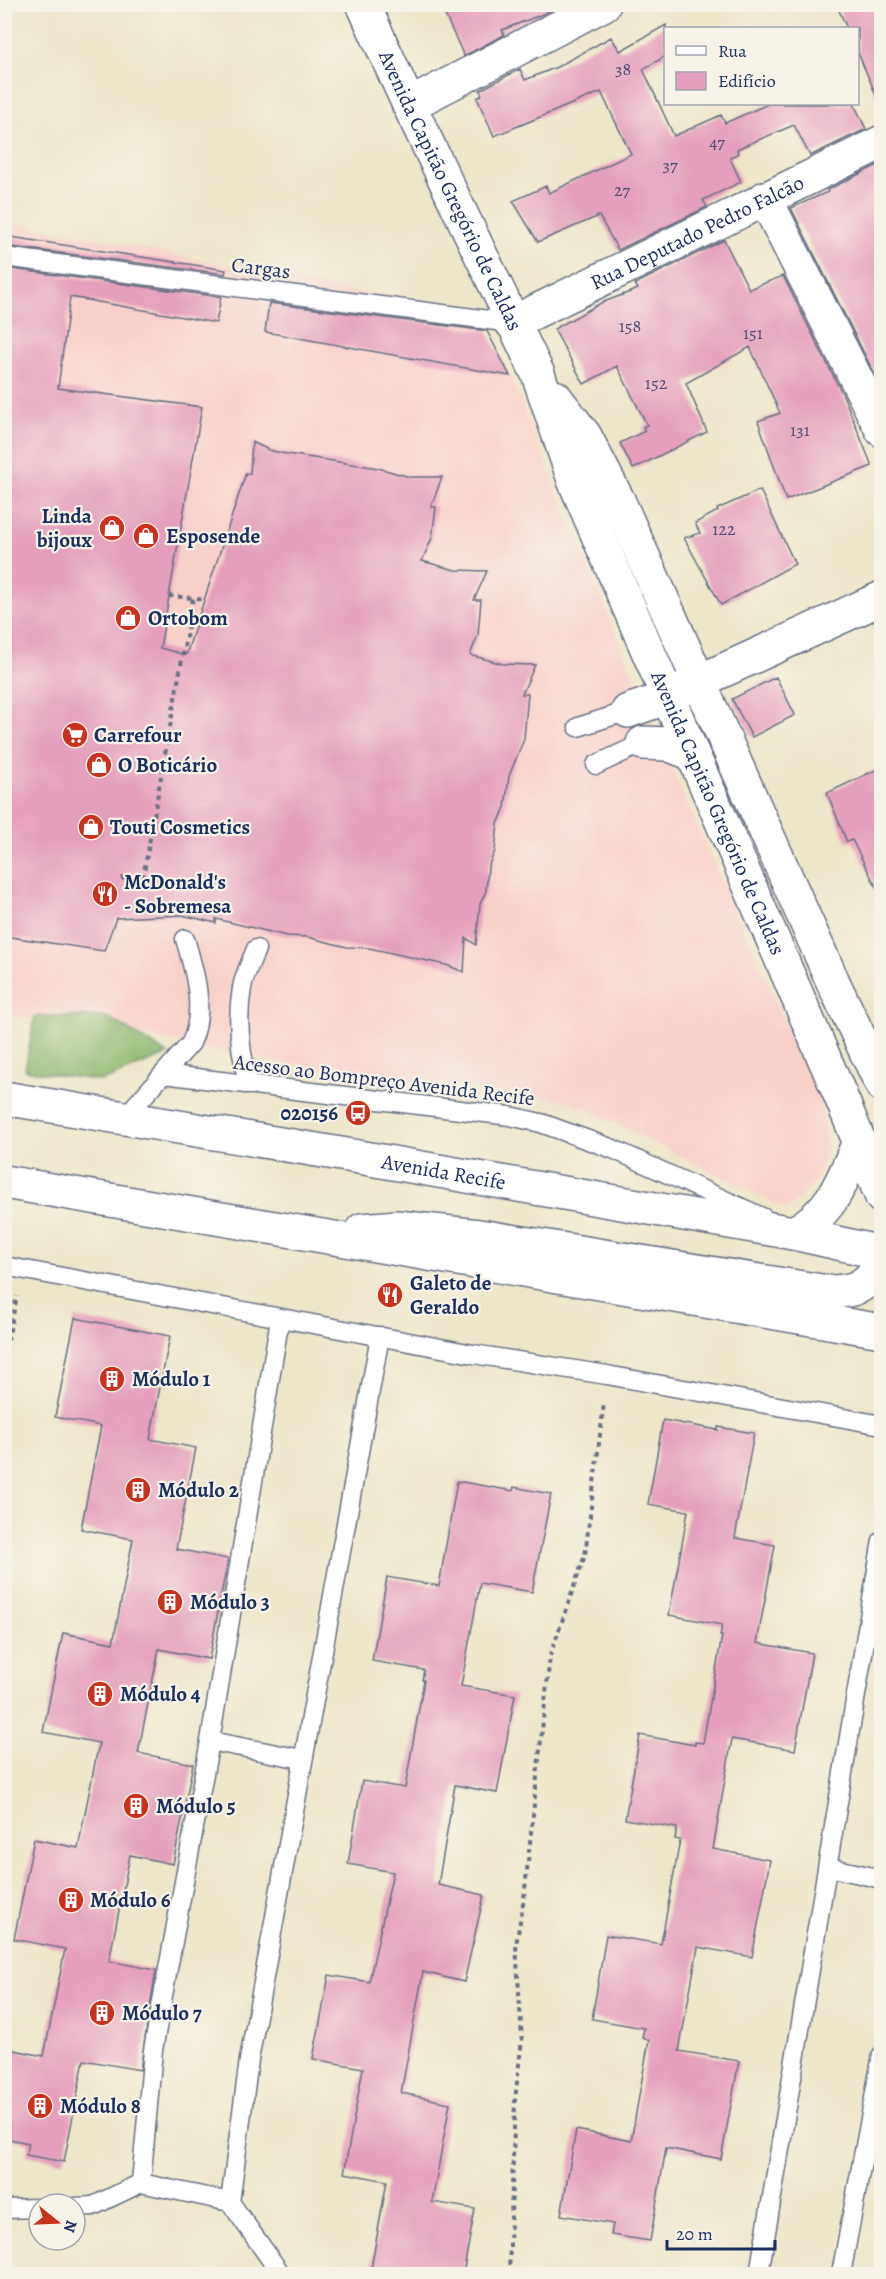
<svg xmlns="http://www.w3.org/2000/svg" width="886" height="2279" viewBox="0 0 886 2279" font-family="Alegreya,serif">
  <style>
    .built { fill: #f7d0ca }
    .forest { fill: #8fb76e; stroke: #557366; stroke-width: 1.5 }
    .building { fill: #e59fbc }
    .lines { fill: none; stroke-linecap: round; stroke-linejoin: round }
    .service-casing { stroke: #656f84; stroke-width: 21 }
    .minor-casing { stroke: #656f84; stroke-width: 36 }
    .secondary-casing { stroke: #656f84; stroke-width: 36 }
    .primary-casing { stroke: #656f84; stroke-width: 36 }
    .path { stroke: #656f84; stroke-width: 4; stroke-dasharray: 4.5 4.5; stroke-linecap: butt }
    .service { stroke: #fff; stroke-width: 18 }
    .minor { stroke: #fff; stroke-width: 33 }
    .secondary { stroke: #fff; stroke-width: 33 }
    .primary { stroke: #fff; stroke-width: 33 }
    .labels { text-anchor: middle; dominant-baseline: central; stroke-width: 4.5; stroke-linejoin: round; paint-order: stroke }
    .number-label { font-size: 18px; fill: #4e4b76 }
    .street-label { font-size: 21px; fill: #1b2f5e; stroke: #f7f3e8 }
    .poi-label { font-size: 21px; font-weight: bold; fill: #1b2f5e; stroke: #f7f3e8; text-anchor: start }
  </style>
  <rect width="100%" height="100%" fill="#f7f3e8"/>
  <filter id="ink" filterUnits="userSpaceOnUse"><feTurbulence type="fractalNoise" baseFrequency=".0167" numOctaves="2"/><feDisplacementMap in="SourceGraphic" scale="12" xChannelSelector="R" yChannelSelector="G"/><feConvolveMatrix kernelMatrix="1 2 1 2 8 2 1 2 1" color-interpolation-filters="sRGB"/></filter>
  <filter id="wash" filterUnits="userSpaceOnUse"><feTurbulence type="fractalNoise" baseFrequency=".008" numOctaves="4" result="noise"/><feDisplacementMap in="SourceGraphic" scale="24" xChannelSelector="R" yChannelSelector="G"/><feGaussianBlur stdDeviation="1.35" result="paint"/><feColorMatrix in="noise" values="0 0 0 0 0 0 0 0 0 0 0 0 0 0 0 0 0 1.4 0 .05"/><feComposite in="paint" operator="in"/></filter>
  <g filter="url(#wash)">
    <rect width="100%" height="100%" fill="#eee6ca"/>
    <path class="built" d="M 4,219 L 11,224 L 81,235 L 342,290 L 476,309 L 510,376 L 670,765 L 822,1104 L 827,1151 L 817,1180 L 788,1210 L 570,1101 L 254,1058 L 90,1024 L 5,1015 Z"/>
    <path class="forest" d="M 35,1016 L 107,1017 L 168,1054 L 102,1081 L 25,1070 Z"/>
    <g id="blocks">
      <path class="building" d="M 440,4 L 560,4 L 560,5 L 543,14 L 502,30 L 504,35 L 464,56 Z
        M 836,4 L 882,4 L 882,109 L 858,53 L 858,28 L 847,28 Z
        M 666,25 L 666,56 L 643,69 L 674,136 L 721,115 L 725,123 L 768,104 L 854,104 L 866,129 L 810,156 L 794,125 L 737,149 L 738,153 L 730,158 L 741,182 L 703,200 L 707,207 L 618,250 L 599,216 L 538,242 L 513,201 L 546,186 L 549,193 L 631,154 L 601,92 L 494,136 L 477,98 L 482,95 L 480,90 L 520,69 L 525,80 L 557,67 L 611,37 L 620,51 Z
        M 882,163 L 882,379 L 878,381 L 791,208 L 828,192 L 827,190 Z
        M 4,236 L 201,266 L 226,270 L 225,274 L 4,246 Z
        M 724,240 L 749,289 L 783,276 L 844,397 L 872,466 L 786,500 L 758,421 L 780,413 L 750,347 L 686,383 L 707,432 L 633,469 L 620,443 L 645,431 L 643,427 L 647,425 L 617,366 L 584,384 L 554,329 L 601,303 L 638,289 L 635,284 Z
        M 4,268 L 221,297 L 216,323 L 70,297 L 58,388 L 202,407 L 160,648 L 186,655 L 246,473 L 250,474 L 252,442 L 269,450 L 281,453 L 378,468 L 410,477 L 442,477 L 431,507 L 436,507 L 432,538 L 422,561 L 455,570 L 487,571 L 474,600 L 481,600 L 478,635 L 470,655 L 503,664 L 535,665 L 522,694 L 528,694 L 524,739 L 509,776 L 505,807 L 498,824 L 495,851 L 488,867 L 486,891 L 480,904 L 476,945 L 466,938 L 464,972 L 446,965 L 369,948 L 347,947 L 307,937 L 287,936 L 216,919 L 216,923 L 182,915 L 116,918 L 104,951 L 4,936 Z
        M 269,303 L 487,331 L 510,376 L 265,332 Z
        M 760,490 L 795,564 L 721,605 L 684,538 L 700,533 L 695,523 L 718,511 L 717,509 Z
        M 776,677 L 795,715 L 752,737 L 732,699 Z
        M 882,767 L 882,898 L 852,840 L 847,842 L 827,793 Z
        M 75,1318 L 170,1336 L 150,1439 L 196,1448 L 176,1549 L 228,1559 L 209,1659 L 159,1649 L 138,1753 L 193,1764 L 173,1864 L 130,1855 L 109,1961 L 156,1970 L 140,2070 L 84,2060 L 64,2162 L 26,2155 L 29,2143 L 4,2138 L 4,2048 L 44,2056 L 65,1949 L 14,1939 L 34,1839 L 78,1848 L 99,1743 L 43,1732 L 63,1633 L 113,1643 L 133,1539 L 81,1529 L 101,1426 L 55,1417 Z
        M 663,1420 L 718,1430 L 718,1427 L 754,1433 L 735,1538 L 775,1545 L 757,1643 L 812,1653 L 795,1750 L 732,1739 L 713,1849 L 770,1860 L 752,1957 L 698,1947 L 679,2051 L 739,2061 L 721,2159 L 666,2148 L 650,2241 L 611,2235 L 613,2224 L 561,2215 L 576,2130 L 631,2141 L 649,2040 L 642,2038 L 644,2028 L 592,2019 L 606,1935 L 661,1944 L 680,1840 L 675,1839 L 677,1828 L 625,1819 L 640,1735 L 695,1745 L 695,1742 L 703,1743 L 722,1636 L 720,1636 L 722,1625 L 669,1615 L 688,1511 L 648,1504 Z
        M 457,1481 L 513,1491 L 514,1487 L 551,1494 L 532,1592 L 480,1583 L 461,1686 L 515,1695 L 497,1793 L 455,1785 L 438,1885 L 484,1895 L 464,1982 L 423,1972 L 401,2093 L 450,2103 L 432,2202 L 475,2209 L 463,2274 L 370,2274 L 387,2181 L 344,2173 L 363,2068 L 313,2059 L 329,1975 L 369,1982 L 393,1872 L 348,1864 L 362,1781 L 405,1788 L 424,1680 L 422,1680 L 424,1670 L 372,1661 L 387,1577 L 439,1586 Z"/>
    </g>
  </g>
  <g filter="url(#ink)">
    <use href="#blocks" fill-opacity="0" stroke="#656f84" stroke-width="1.5"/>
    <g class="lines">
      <g class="service-casing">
        <path id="service" d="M 4,257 L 512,323
          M 578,727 L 628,711
          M 596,765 L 643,743
          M 163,1074 L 510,1116 L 541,1123 L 613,1149 L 764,1218
          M 249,1085 C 240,1053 236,1021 242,988 C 244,975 251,962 256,949
          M 125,1117 L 191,1043 C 206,1010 195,972 185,939
          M 4,1266 L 473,1354 L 607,1375 L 882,1425
          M 210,1741 L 302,1759
          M 828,1867 L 882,1879
          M 141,2183 L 153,2050 L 210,1741 L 280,1318
          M 230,2202 L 249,2060 L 380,1336
          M 75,2207 L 93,2206 L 141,2183 L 230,2202 L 281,2274
          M 4,2209 L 39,2208
          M 759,2274 L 882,1540
          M 841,2274 L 882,2055"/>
      </g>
      <g class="minor-casing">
        <g id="minor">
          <path d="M 409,105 L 604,4"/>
          <path d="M 765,198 L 882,430"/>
          <path id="s1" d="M 512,323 L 882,142"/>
          <path d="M 628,711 L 654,702 L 882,598"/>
          <path d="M 643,743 L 667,744 L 690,753"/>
        </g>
      </g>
      <g class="secondary-casing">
        <g id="secondary">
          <path id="s2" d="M 363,4 L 409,105 L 538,374 L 574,480 L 841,1097 L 882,1197"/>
          <path d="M 555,397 L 585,436 L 618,500 L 833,982 L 882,1085"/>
          <path d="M 793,1233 C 832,1214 843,1179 859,1142"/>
        </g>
      </g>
      <g class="primary-casing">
        <g id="primary">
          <path id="s3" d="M 4,1098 L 353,1156 L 793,1233 L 882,1253"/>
          <path d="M 4,1182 L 882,1331"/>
          <path d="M 362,1230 L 397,1227 L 479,1236 L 828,1292 C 856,1292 868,1286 882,1261"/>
        </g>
      </g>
      <path class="path" d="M 169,596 L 193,598
        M 121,878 L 142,883 L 193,598 L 205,600
        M 4,1358 L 17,1296
        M 509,2274 L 515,2100 L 522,2039 L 516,1945 L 524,1898 L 550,1656 L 585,1555 L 604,1403"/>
      <use href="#service" class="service"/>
      <use href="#minor" class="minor"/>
      <use href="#secondary" class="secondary"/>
      <use href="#primary" class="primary"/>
    </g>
  </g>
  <defs>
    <g id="shop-disc" transform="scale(1.35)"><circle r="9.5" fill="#c8321e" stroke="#f7f3e8"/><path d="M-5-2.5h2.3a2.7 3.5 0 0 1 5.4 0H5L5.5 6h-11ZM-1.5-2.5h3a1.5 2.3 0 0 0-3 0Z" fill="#fff"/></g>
    <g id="supermarket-disc" transform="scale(1.35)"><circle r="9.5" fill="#c8321e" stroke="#f7f3e8"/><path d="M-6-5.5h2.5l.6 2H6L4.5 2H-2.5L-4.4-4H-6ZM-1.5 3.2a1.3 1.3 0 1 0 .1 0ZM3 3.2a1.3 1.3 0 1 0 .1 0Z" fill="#fff"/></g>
    <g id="restaurant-disc" transform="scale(1.35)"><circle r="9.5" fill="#c8321e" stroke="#f7f3e8"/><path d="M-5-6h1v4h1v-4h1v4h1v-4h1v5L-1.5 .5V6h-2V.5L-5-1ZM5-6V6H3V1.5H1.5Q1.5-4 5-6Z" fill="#fff"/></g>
    <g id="bus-disc" transform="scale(1.35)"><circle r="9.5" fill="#c8321e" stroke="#f7f3e8"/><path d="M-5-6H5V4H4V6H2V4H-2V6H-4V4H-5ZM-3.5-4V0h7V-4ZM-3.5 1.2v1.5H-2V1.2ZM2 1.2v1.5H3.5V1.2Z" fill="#fff"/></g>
    <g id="building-disc" transform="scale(1.35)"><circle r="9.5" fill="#c8321e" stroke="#f7f3e8"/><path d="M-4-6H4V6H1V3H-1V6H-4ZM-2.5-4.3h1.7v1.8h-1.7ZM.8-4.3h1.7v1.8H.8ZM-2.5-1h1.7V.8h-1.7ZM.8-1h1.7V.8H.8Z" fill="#fff"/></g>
  </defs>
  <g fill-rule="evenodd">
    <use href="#shop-disc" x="112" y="528"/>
    <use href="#shop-disc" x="146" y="536"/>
    <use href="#shop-disc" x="128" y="618"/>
    <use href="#supermarket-disc" x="75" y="735"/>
    <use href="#shop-disc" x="99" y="765"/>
    <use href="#shop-disc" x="91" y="827"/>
    <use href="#restaurant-disc" x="105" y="894"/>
    <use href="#bus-disc" x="358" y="1113"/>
    <use href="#restaurant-disc" x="390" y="1295"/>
    <use href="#building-disc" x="112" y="1379"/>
    <use href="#building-disc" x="138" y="1490"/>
    <use href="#building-disc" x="170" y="1602"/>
    <use href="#building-disc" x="100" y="1694"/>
    <use href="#building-disc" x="136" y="1806"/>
    <use href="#building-disc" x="71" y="1900"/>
    <use href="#building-disc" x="102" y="2013"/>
    <use href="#building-disc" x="40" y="2106"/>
  </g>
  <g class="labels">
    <g class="number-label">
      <text x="623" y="69">38</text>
      <text x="717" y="142">47</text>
      <text x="670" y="165">37</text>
      <text x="622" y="190">27</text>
      <text x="630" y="326">158</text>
      <text x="753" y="333">151</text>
      <text x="656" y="383">152</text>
      <text x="800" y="430">131</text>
      <text x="724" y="529">122</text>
    </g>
    <g class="street-label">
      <text stroke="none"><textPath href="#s2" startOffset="206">Avenida Capitão Gregório de Caldas</textPath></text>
      <text stroke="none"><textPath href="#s1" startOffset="206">Rua Deputado Pedro Falcão</textPath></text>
      <text transform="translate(261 268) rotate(7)">Cargas</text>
      <text stroke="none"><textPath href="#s2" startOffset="884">Avenida Capitão Gregório de Caldas</textPath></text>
      <text transform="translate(384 1080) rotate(7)">Acesso ao Bompreço Avenida Recife</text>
      <text stroke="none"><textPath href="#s3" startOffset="446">Avenida Recife</textPath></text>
    </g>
    <g class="poi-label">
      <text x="92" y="516" text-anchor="end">Linda<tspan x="92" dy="24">bijoux</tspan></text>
      <text x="166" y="536">Esposende</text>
      <text x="148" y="618">Ortobom</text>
      <text x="94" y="735">Carrefour</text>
      <text x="118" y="765">O Boticário</text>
      <text x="110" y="827">Touti Cosmetics</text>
      <text x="124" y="882">McDonald's<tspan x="124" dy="24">- Sobremesa</tspan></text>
      <text x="338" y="1113" text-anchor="end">020156</text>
      <text x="410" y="1283">Galeto de<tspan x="410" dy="24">Geraldo</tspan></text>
      <text x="132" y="1379">Módulo 1</text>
      <text x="158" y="1490">Módulo 2</text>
      <text x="190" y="1602">Módulo 3</text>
      <text x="120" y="1694">Módulo 4</text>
      <text x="156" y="1806">Módulo 5</text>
      <text x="90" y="1900">Módulo 6</text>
      <text x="122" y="2013">Módulo 7</text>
      <text x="60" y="2106">Módulo 8</text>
    </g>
  </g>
  <rect width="886" height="2279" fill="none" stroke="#f7f3e8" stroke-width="24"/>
  <rect x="664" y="27" width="195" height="78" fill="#f7f3e8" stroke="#9fa5b1" stroke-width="1.5"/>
  <rect x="676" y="46" width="30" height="9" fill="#ffffff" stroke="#9fa5b1" stroke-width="1.5"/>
  <text x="718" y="57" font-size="18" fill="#1b2f5e">Rua</text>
  <rect x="676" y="72" width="30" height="18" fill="#e59fbc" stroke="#9fa5b1" stroke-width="1.5"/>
  <text x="718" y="87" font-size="18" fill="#1b2f5e">Edifício</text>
  <g transform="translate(57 2222) rotate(108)"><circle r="28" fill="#f7f3e8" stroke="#9fa5b1" stroke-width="1.5"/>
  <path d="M0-4.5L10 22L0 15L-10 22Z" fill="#c8321e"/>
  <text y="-9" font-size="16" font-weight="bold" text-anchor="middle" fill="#1b2f5e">N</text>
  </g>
  <path d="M667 2240v9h108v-9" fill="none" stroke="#1b2f5e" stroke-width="3"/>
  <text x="676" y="2240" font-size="18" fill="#1b2f5e" stroke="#f7f3e8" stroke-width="4.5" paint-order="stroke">20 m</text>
</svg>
